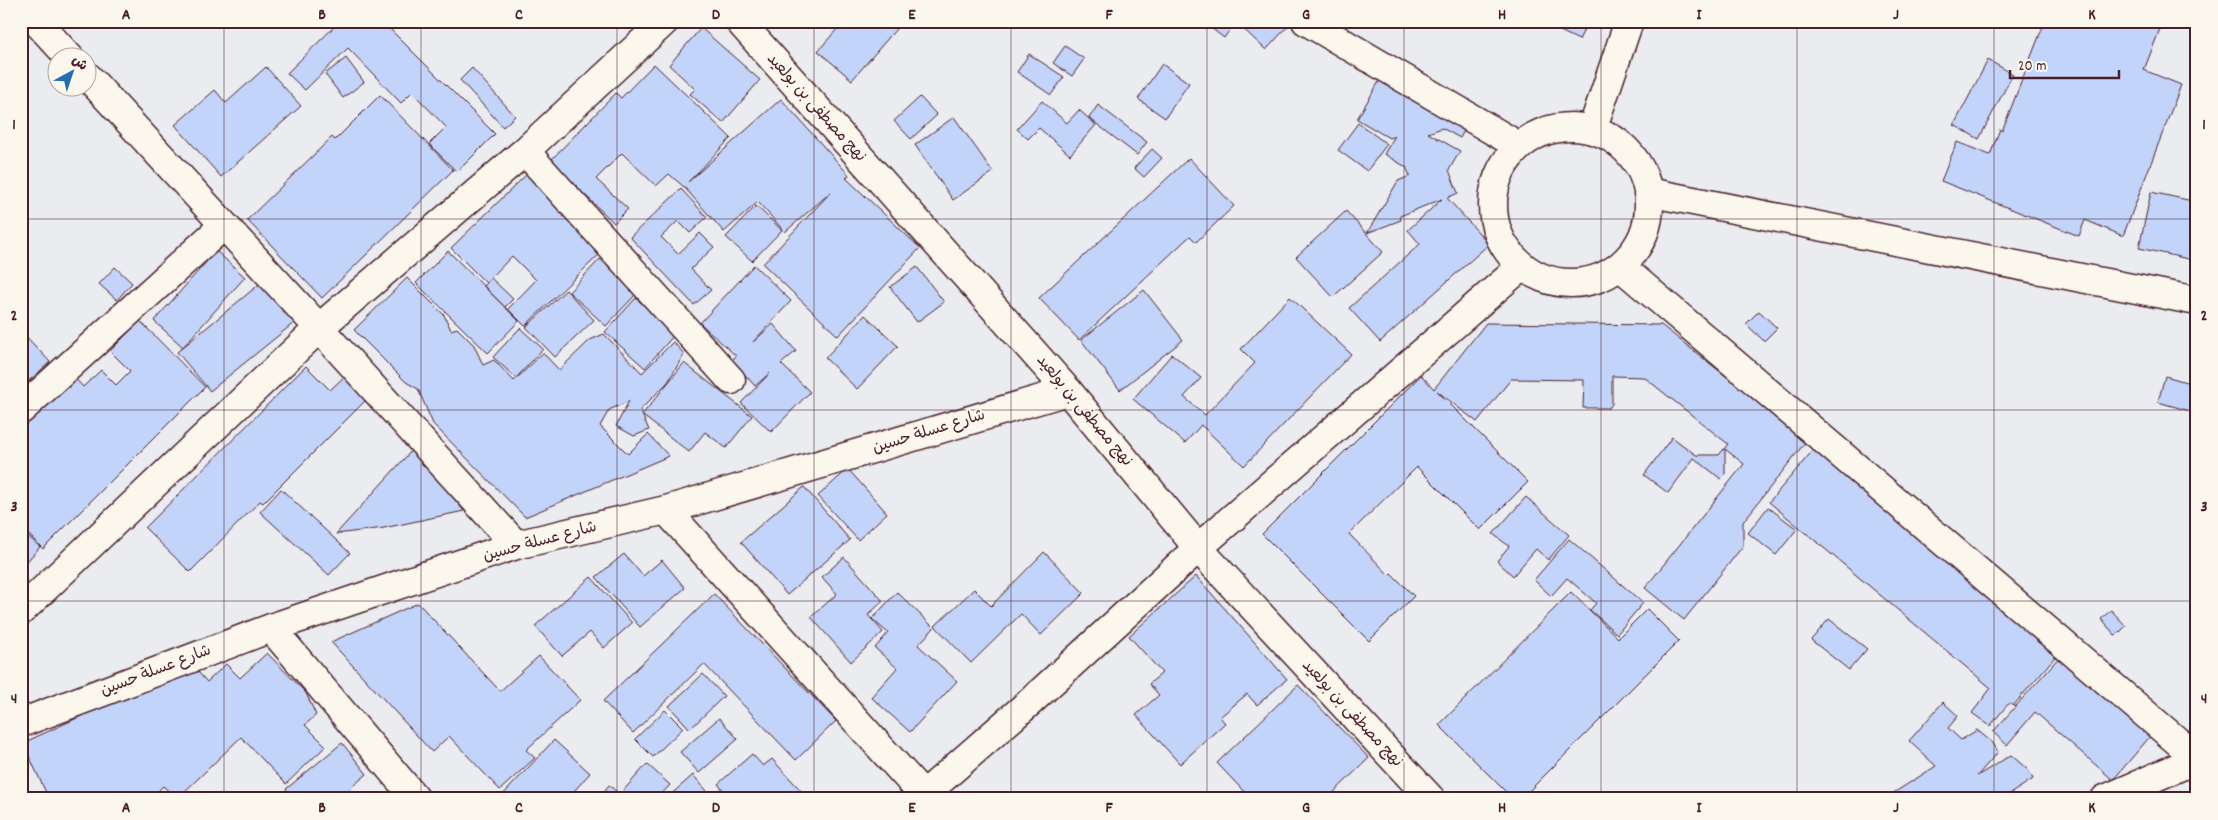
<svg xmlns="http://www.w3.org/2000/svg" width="2218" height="820" viewBox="0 0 2218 820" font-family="Dekko,'Playpen Sans Arabic',sans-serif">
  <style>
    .building { fill: #c3d4fa; stroke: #4a1f2b }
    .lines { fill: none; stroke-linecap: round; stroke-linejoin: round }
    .minor-casing { stroke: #4a1f2b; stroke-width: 31 }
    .major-casing { stroke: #4a1f2b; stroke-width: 31 }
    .minor { stroke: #fbf7ec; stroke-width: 28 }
    .major { stroke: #fbf7ec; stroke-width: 28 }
    .grid { fill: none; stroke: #4a1f2b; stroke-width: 1; stroke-opacity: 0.55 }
    .labels { text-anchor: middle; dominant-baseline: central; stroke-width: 4; stroke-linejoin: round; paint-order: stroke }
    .street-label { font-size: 16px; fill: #4a1f2b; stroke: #fbf7ec }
    .neatline { fill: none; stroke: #4a1f2b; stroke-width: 2 }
    .grid-label { font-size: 16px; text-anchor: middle; font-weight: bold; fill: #4a1f2b }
  </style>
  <rect width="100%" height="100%" fill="#eaecf0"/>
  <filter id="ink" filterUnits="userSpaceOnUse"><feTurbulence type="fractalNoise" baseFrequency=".02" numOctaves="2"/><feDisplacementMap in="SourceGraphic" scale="10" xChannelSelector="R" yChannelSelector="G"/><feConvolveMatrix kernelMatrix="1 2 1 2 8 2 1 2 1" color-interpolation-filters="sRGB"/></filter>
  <g filter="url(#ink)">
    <path class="building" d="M 340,21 L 382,21 L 495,134 L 457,172 L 429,144 L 446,127 L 412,92 L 401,103 L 348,48 L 305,90 L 287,73 Z
      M 844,21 L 903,21 L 852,80 L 818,51 Z
      M 1202,21 L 1236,21 L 1224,38 Z
      M 1237,21 L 1283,21 L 1288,26 L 1266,50 L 1236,22 Z
      M 1560,21 L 1588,21 L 1579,40 L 1556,29 Z
      M 2045,21 L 2163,21 L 2144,70 L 2181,85 L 2123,236 L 2085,220 L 2079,236 L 1941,181 L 1957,142 L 1990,155 L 2000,129 L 2002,131 Z
      M 701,28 L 760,80 L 723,123 L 690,94 L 695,89 L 669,65 Z
      M 1065,46 L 1084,59 L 1072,76 L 1053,63 Z
      M 1029,54 L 1064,77 L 1051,95 L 1017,72 Z
      M 346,58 L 364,82 L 343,98 L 325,74 Z
      M 1988,60 L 2013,74 L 1979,139 L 1954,125 Z
      M 654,64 L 731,138 L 688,182 L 781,99 L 849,175 L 846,178 L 920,248 L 838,336 L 763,264 L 831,192 L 785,232 L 758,202 L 724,232 L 684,187 L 669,174 L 656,186 L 622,153 L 596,179 L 628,209 L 614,223 L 550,161 L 616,93 L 621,98 Z
      M 1162,64 L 1189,83 L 1165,118 L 1138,99 Z
      M 266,67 L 301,106 L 221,177 L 175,125 L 215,90 L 226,103 Z
      M 472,68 L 515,116 L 503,127 L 460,80 Z
      M 1387,68 L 1471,118 L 1460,138 L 1442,128 L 1428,133 L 1460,151 L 1449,170 L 1458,193 L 1447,198 L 1489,244 L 1380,342 L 1349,308 L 1420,244 L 1408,230 L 1442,199 L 1400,216 L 1401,220 L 1367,233 L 1398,181 L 1410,176 L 1406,167 L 1384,154 L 1395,136 L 1389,138 L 1357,119 Z
      M 380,95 L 453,170 L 322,298 L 247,220 L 332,137 L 335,140 Z
      M 920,97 L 937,115 L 911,139 L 894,121 Z
      M 1042,101 L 1067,123 L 1079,110 L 1096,125 L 1070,155 L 1039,128 L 1028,139 L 1017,129 Z
      M 1098,105 L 1147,142 L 1137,155 L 1089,118 Z
      M 954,117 L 993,172 L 953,200 L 915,145 Z
      M 1358,123 L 1387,144 L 1367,171 L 1338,150 Z
      M 1152,149 L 1162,158 L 1144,177 L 1134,168 Z
      M 1189,158 L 1234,206 L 1196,242 L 1190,236 L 1079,340 L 1039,298 Z
      M 528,173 L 604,250 L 525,326 L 508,309 L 536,280 L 512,256 L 486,283 L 451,248 Z
      M 681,189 L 707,217 L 690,233 L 678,221 L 661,237 L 678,254 L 700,233 L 714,247 L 691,269 L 711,290 L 694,305 L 630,237 Z
      M 2151,192 L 2197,202 L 2197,261 L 2139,248 Z
      M 756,206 L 782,230 L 752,261 L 726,237 Z
      M 1346,211 L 1383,252 L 1333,297 L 1296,257 Z
      M 216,251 L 245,277 L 183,347 L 154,321 Z
      M 448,251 L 519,321 L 488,353 L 416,283 Z
      M 600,259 L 637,293 L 606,326 L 569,292 Z
      M 754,265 L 791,301 L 753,342 L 773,324 L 796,351 L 781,364 L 810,392 L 771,432 L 741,403 L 770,373 L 755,386 L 732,360 L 736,356 L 700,323 Z
      M 115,267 L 132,283 L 117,300 L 99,284 Z
      M 917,267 L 944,302 L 917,322 L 890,287 Z
      M 407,278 L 444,315 L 451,330 L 457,328 L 474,345 L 483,365 L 494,360 L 514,381 L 543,353 L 559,370 L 590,340 L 604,334 L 642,373 L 673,342 L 684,354 L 668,382 L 640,410 L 649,430 L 634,436 L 616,426 L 629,401 L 609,410 L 600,426 L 628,454 L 648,434 L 669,456 L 525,517 L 433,424 L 418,389 L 406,382 L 354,330 Z
      M 491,278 L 513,299 L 505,307 L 484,286 Z
      M 262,282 L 295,322 L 210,391 L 177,352 Z
      M 566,290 L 594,320 L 555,357 L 526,327 Z
      M 1144,290 L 1183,340 L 1120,390 L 1081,340 Z
      M 1290,297 L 1351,354 L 1244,466 L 1201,425 L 1185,443 L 1133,399 L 1172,354 L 1201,378 L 1184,397 L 1205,415 L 1255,363 L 1241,349 Z
      M 636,298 L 675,334 L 645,368 L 605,332 Z
      M 1759,311 L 1777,328 L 1764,341 L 1746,324 Z
      M 865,315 L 898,346 L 857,389 L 825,358 Z
      M 140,321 L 205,387 L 43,549 L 21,527 L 21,506 L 27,500 L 21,494 L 21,428 L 73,376 L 83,387 L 101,370 L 116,385 L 130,371 L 110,351 Z
      M 1486,323 L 1661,325 L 1807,440 L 1743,522 L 1743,546 L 1684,620 L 1645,588 L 1744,464 L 1725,449 L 1725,475 L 1721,479 L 1694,458 L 1668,493 L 1644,475 L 1672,437 L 1696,455 L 1719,455 L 1728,444 L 1644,377 L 1612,376 L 1612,404 L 1609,408 L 1583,408 L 1584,380 L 1511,379 L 1477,422 L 1437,391 L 1528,482 L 1480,530 L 1417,467 L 1349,534 L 1389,575 L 1391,573 L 1414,596 L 1369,641 L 1262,534 L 1421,375 L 1434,389 Z
      M 520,328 L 543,349 L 516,378 L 493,357 Z
      M 21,331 L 50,362 L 21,388 Z
      M 684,363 L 752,416 L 726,448 L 705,432 L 689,452 L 642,415 Z
      M 306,366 L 330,390 L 345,376 L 367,399 L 263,503 L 260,501 L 190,572 L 145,528 Z
      M 2165,376 L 2197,385 L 2197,413 L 2158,402 Z
      M 1815,448 L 2059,652 L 2013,706 L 2009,703 L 1990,726 L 1972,713 L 1991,688 L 1769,502 Z
      M 413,449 L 464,511 L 384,528 L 336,534 Z
      M 848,469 L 887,513 L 858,540 L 818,496 Z
      M 804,487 L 850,540 L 787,595 L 741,542 Z
      M 281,489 L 350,553 L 329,575 L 260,512 Z
      M 1526,497 L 1569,535 L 1548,560 L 1536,549 L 1513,576 L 1497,561 L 1509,546 L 1493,534 Z
      M 1768,507 L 1797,529 L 1776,555 L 1748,533 Z
      M 21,530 L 40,547 L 21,568 Z
      M 1569,539 L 1643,603 L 1617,634 L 1590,610 L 1596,603 L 1567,578 L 1551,596 L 1534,580 Z
      M 1044,552 L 1084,593 L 1041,635 L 1021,614 L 971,663 L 935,626 L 974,589 L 991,606 Z
      M 624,554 L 643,576 L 662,560 L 685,588 L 640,627 L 596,577 Z
      M 844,557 L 883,601 L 868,615 L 883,632 L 851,662 L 811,617 L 837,594 L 822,577 Z
      M 1196,576 L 1287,679 L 1257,705 L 1247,694 L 1220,717 L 1225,723 L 1180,764 L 1136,715 L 1159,695 L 1149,684 L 1162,673 L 1129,636 Z
      M 591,577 L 632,623 L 604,648 L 590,632 L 562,656 L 535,626 Z
      M 897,592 L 934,628 L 918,645 L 957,681 L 910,732 L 871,697 L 897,668 L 875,648 L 888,633 L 872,619 Z
      M 1571,592 L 1618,638 L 1647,609 L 1679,641 L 1521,799 L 1513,799 L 1439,725 Z
      M 714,594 L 836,721 L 796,760 L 704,664 L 633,733 L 603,701 Z
      M 418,603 L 500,691 L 539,656 L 580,700 L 526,750 L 535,758 L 500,790 L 449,736 L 432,752 L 331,642 Z
      M 2111,610 L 2126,626 L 2116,636 L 2101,619 Z
      M 1829,619 L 1867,649 L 1849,670 L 1811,640 Z
      M 267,653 L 306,693 L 316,715 L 305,725 L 326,746 L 286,784 L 241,737 L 177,799 L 163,786 L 150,799 L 49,799 L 23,743 L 192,665 L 207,682 L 226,664 L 240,678 Z
      M 2061,655 L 2153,733 L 2113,780 L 2035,712 L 2007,745 L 1993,732 Z
      M 703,674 L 724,696 L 690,729 L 669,706 Z
      M 1298,685 L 1369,758 L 1327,799 L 1251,799 L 1217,763 Z
      M 1943,702 L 1958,716 L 1948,728 L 1961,740 L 1977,730 L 1993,743 L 1998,752 L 1977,776 L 2011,755 L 2028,770 L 2033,779 L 2002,799 L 1884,799 L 1936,766 L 1909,741 Z
      M 665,710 L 683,728 L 653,757 L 635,739 Z
      M 719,718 L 738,739 L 699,773 L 680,752 Z
      M 554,740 L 590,773 L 567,799 L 499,799 Z
      M 342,743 L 367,774 L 348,790 L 355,799 L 294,799 L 286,789 Z
      M 752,754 L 763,766 L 772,759 L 805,795 L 801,799 L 731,799 L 718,784 Z
      M 647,764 L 670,785 L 657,799 L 631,799 L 623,791 Z
      M 693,775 L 707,791 L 698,799 L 666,799 Z
      M 609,785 L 625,799 L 598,799 Z"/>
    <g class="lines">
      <g class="minor-casing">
        <path id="minor" d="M 36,21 L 70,58
          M 1306,21 L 1519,146
          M 88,77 L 319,328 L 516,545
          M1493 205a78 78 0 1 1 156 0a78 78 0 1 1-156 0Z
          M 1592,130 L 1629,21
          M 525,151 L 731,380
          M 1648,192 L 2197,301
          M 1620,266 L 2197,758
          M 21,410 L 224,225
          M 666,510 L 927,799
          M 21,611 L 319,328 L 525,151 L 665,21
          M 271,628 L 416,799
          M 21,723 L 271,628 L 516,545 L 666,510 L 1068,391
          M 919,799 L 1030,702 L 1198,548 L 1522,266
          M 2105,799 L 2197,759"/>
      </g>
      <g class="major-casing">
        <path id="major" d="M 739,21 L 1068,391 L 1198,548 L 1431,799"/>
      </g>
      <use href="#minor" class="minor"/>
      <use href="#major" class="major"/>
    </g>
  </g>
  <path class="grid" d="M 224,21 L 224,799M 421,21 L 421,799M 617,21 L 617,799M 814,21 L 814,799M 1011,21 L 1011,799M 1207,21 L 1207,799M 1404,21 L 1404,799M 1601,21 L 1601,799M 1797,21 L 1797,799M 1994,21 L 1994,799M 21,219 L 2197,219M 21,410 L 2197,410M 21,601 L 2197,601"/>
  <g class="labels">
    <g class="street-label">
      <text transform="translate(816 108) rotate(48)">نهج مصطفى بن بولعيد</text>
      <text transform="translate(1084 411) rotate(50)">نهج مصطفى بن بولعيد</text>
      <text transform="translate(929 432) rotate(-17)">شارع عسلة حسين</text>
      <text transform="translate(540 542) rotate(-15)">شارع عسلة حسين</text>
      <text transform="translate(156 671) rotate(-21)">شارع عسلة حسين</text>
      <text transform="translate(1352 714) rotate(47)">نهج مصطفى بن بولعيد</text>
    </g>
  </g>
  <rect width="2218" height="820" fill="none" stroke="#fbf7ec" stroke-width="55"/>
  <g transform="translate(72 72) rotate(40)"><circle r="24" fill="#fbf7ec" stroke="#b4a19f"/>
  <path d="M0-4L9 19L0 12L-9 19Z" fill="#1f6fb2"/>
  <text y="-8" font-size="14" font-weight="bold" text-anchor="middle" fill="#4a1f2b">ش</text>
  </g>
  <path d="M2010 70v8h109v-8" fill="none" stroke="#4a1f2b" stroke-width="2.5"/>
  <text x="2018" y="70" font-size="15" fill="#4a1f2b" stroke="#fbf7ec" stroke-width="4" paint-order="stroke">20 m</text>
  <rect x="28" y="28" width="2162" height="764" class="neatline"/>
  <g class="grid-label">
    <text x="126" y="19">A</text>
    <text x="322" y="19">B</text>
    <text x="519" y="19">C</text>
    <text x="716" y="19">D</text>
    <text x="912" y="19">E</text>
    <text x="1109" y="19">F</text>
    <text x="1306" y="19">G</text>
    <text x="1502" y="19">H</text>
    <text x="1699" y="19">I</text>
    <text x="1896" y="19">J</text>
    <text x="2092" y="19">K</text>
    <text x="14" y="129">1</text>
    <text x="2204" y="129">1</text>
    <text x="14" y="320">2</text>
    <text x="2204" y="320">2</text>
    <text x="14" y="511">3</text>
    <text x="2204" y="511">3</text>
    <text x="14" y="703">4</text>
    <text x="2204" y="703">4</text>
    <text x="126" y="812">A</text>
    <text x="322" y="812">B</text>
    <text x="519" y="812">C</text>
    <text x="716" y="812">D</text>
    <text x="912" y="812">E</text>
    <text x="1109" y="812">F</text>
    <text x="1306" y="812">G</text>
    <text x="1502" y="812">H</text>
    <text x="1699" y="812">I</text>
    <text x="1896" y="812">J</text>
    <text x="2092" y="812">K</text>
  </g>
</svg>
